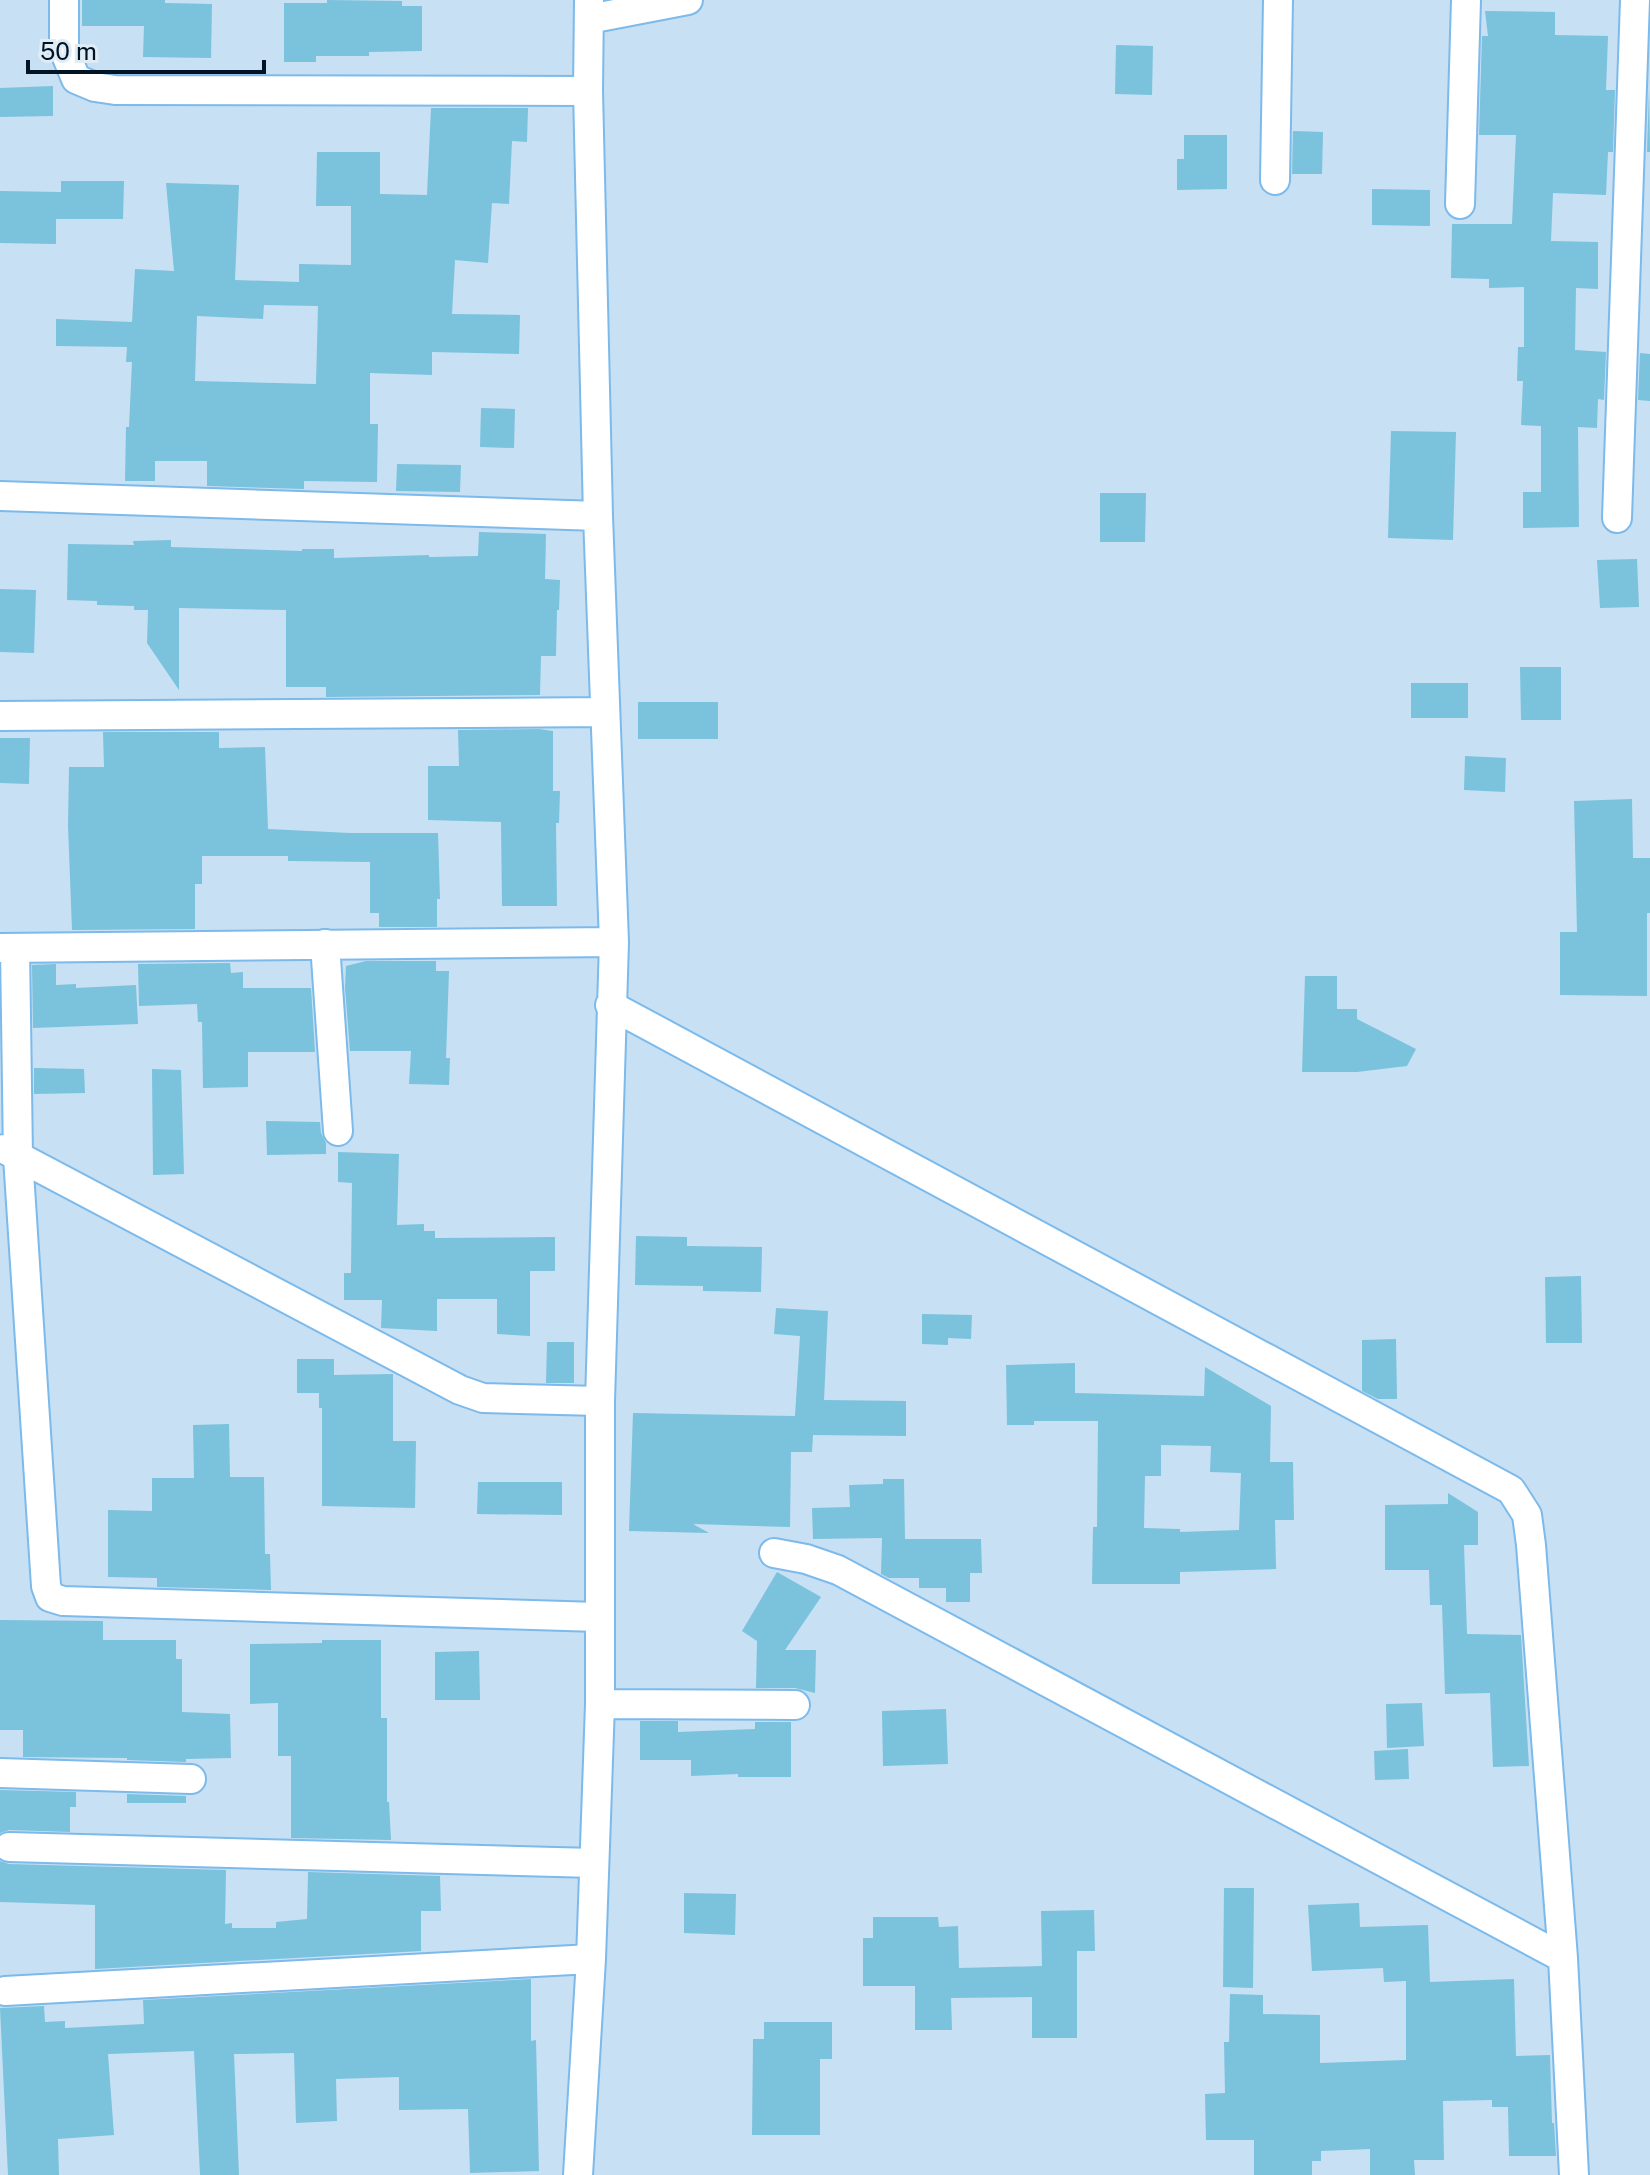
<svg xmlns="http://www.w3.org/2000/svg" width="1650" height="2175" viewBox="0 0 1650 2175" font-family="'Public Sans',sans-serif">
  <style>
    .building { fill: #7bc2dc; fill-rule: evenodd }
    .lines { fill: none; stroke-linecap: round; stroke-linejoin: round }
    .street-casing { stroke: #7cbaeb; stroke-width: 32 }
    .street { stroke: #fff; stroke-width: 28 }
  </style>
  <rect width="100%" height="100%" fill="#c7e0f4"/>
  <path class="building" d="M 82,0 L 165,0 L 165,3 L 212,4 L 211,58 L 143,57 L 144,26 L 82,26 Z
    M 327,0 L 402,1 L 402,6 L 422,6 L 422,51 L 369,52 L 369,56 L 316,56 L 316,62 L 284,62 L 284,3 L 327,3 Z
    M 1485,11 L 1555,12 L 1555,35 L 1608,36 L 1606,90 L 1615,90 L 1613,152 L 1608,152 L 1606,195 L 1553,193 L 1551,241 L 1598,242 L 1598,289 L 1576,288 L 1575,350 L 1606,352 L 1604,400 L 1598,399 L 1597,428 L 1578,427 L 1579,527 L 1523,528 L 1523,492 L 1541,492 L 1541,426 L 1521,425 L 1523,381 L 1517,381 L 1518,347 L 1524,347 L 1524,287 L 1489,288 L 1489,279 L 1451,278 L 1452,224 L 1512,224 L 1516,135 L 1479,135 L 1482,36 L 1488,36 Z
    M 1116,45 L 1153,46 L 1152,95 L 1115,94 Z
    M 53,86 L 53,116 L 0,117 L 0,88 Z
    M 1649,90 L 1650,152 L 1647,152 Z
    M 431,108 L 528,108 L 527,142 L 512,141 L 509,204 L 492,203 L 488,263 L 455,260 L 452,314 L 520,315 L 519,354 L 432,352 L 432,375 L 370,373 L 370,424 L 378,424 L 377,482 L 304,481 L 304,489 L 207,486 L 207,461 L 155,461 L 155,481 L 125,481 L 126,427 L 129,427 L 132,362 L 126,362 L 127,347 L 56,346 L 56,319 L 132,322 L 135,269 L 174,271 L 166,183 L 239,185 L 235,280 L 299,282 L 299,264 L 351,265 L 351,206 L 316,206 L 317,152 L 380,152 L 380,194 L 427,195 ZM 264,305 L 318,306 L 316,384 L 195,381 L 197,316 L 263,319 Z
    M 1293,131 L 1323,132 L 1322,174 L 1292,174 Z
    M 1184,135 L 1227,135 L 1227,189 L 1177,190 L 1177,159 L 1184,159 Z
    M 61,181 L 124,181 L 123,219 L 56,219 L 56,244 L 0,243 L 0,191 L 61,192 Z
    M 1372,189 L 1430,190 L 1430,226 L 1372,225 Z
    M 1640,353 L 1650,354 L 1650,401 L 1638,400 Z
    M 481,408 L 515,409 L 514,448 L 480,447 Z
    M 1391,431 L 1456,432 L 1453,540 L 1388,538 Z
    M 397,464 L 461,465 L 460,492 L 396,491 Z
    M 1100,493 L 1146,493 L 1145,542 L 1100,542 Z
    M 479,532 L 546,534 L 545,579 L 560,580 L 559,610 L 557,610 L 556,656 L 541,656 L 540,695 L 326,697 L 326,687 L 286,687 L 286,610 L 179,608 L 179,690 L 147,643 L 148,610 L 134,610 L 134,606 L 97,605 L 97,601 L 67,600 L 68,544 L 134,545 L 133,541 L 171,540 L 171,547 L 302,551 L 302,549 L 334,549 L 334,558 L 429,555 L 429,557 L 478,556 Z
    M 1637,559 L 1639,607 L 1600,608 L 1597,560 Z
    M 0,589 L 36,590 L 34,653 L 0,652 Z
    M 1520,667 L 1561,667 L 1561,720 L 1521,720 Z
    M 1411,683 L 1468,683 L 1468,718 L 1411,718 Z
    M 638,702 L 718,702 L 718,739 L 638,739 Z
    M 539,729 L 553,731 L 553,791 L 560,791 L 559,823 L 556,823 L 557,906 L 502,906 L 501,822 L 428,820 L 428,766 L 459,766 L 458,730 Z
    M 103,732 L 219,732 L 219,748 L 265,747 L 268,829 L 350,833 L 438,833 L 440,899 L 437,899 L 437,927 L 379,927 L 379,913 L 370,913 L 370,862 L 288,861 L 288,856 L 202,856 L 202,884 L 195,884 L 195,929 L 72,930 L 68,826 L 69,767 L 104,767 Z
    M 0,738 L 30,738 L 29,784 L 0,783 Z
    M 1465,756 L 1506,758 L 1505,792 L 1464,790 Z
    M 1632,799 L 1633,858 L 1650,858 L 1650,913 L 1647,913 L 1647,996 L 1560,995 L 1560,932 L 1577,932 L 1574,801 Z
    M 366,961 L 436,961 L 436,971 L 449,971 L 446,1058 L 450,1058 L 449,1085 L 409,1084 L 411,1051 L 350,1051 L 345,988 L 346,966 Z
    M 230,963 L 231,973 L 243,972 L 243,988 L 311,988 L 315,1052 L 248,1052 L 248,1087 L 203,1088 L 202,1022 L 198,1022 L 197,1004 L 139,1006 L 138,964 Z
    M 56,964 L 56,985 L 76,984 L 76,988 L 136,985 L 138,1024 L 33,1028 L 32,965 Z
    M 1305,976 L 1337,976 L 1337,1009 L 1357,1009 L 1357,1019 L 1416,1049 L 1407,1066 L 1357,1072 L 1302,1072 Z
    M 34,1068 L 84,1069 L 85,1093 L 34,1094 Z
    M 152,1069 L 181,1070 L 184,1174 L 153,1175 Z
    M 266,1121 L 320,1122 L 321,1133 L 326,1143 L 326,1154 L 267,1155 Z
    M 338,1152 L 399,1154 L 397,1225 L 424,1224 L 424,1231 L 435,1231 L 435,1238 L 555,1237 L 555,1271 L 530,1271 L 530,1336 L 497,1334 L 497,1299 L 437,1299 L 437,1331 L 381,1328 L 382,1300 L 344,1300 L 344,1273 L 351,1273 L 352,1183 L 338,1182 Z
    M 636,1236 L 687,1237 L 687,1246 L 762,1247 L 761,1292 L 703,1291 L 703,1286 L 635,1285 Z
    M 1581,1276 L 1582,1343 L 1546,1343 L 1545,1277 Z
    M 776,1308 L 828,1311 L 824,1400 L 906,1401 L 906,1436 L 813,1435 L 812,1452 L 791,1452 L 790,1527 L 693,1524 L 709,1533 L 629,1531 L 633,1413 L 795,1416 L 800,1336 L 774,1334 Z
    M 922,1314 L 972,1315 L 971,1339 L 948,1338 L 948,1345 L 922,1344 Z
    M 1396,1339 L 1397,1399 L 1378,1399 L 1362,1391 L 1362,1340 Z
    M 547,1342 L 574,1342 L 574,1383 L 546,1383 Z
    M 297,1359 L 334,1359 L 334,1375 L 393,1374 L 393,1441 L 416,1441 L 415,1508 L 322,1506 L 322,1408 L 319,1408 L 319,1393 L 297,1393 Z
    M 1075,1363 L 1075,1393 L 1204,1396 L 1205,1367 L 1271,1406 L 1270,1462 L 1293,1462 L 1294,1520 L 1275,1520 L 1276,1569 L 1180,1572 L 1180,1584 L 1092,1584 L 1093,1527 L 1097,1527 L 1098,1421 L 1034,1421 L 1034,1425 L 1007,1425 L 1006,1365 ZM 1161,1445 L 1211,1446 L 1210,1472 L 1241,1473 L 1239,1530 L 1180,1532 L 1180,1529 L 1144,1528 L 1145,1476 L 1161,1476 Z
    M 229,1424 L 230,1477 L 264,1477 L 265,1554 L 270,1554 L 271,1590 L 157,1587 L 157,1578 L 108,1577 L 108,1510 L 152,1511 L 152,1478 L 194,1478 L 193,1425 Z
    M 883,1479 L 904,1479 L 905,1539 L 981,1539 L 982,1573 L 970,1573 L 970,1602 L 946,1602 L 946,1588 L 919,1588 L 919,1578 L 889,1578 L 881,1574 L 882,1538 L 813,1539 L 812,1508 L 850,1507 L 849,1485 L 883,1484 Z
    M 478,1482 L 562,1482 L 562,1515 L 477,1514 Z
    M 1448,1493 L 1478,1512 L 1478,1545 L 1464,1545 L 1467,1634 L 1521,1635 L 1529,1766 L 1493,1767 L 1490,1693 L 1445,1694 L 1442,1605 L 1430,1605 L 1429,1570 L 1385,1570 L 1385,1505 L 1448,1504 Z
    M 777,1572 L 821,1597 L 785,1650 L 816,1650 L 815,1693 L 795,1688 L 756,1688 L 757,1641 L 742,1631 Z
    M 0,1620 L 103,1621 L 103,1640 L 176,1640 L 176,1659 L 182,1659 L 182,1712 L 230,1714 L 231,1758 L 186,1759 L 186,1762 L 127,1760 L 127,1758 L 23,1757 L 23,1730 L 0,1730 Z
    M 322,1640 L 381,1640 L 381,1718 L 387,1718 L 387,1802 L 389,1802 L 391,1840 L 291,1838 L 291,1756 L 278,1756 L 278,1703 L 250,1704 L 250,1644 L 322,1643 Z
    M 479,1651 L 480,1700 L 435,1700 L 435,1652 Z
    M 1422,1703 L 1424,1746 L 1387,1748 L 1386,1704 Z
    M 946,1709 L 948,1764 L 883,1766 L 882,1711 Z
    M 640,1721 L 678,1721 L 678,1732 L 755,1729 L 755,1722 L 791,1722 L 791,1777 L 738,1777 L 738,1774 L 691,1776 L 691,1760 L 640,1760 Z
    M 1408,1749 L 1409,1779 L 1375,1780 L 1374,1751 Z
    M 0,1790 L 76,1792 L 76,1807 L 70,1807 L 70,1832 L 9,1830 L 0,1833 Z
    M 127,1794 L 186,1796 L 186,1803 L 127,1803 Z
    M 0,1861 L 9,1864 L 226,1870 L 225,1924 L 232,1923 L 232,1928 L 276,1928 L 276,1922 L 307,1919 L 308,1872 L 440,1876 L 441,1911 L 421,1911 L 421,1951 L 95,1969 L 95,1905 L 0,1902 Z
    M 1224,1888 L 1254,1888 L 1253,1988 L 1223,1987 Z
    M 684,1893 L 736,1894 L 735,1935 L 684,1933 Z
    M 1359,1903 L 1360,1927 L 1428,1925 L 1430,1982 L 1514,1979 L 1516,2056 L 1550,2055 L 1552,2123 L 1554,2123 L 1556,2156 L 1509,2156 L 1508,2107 L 1492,2107 L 1492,2100 L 1443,2101 L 1444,2160 L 1414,2160 L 1415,2175 L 1370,2175 L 1370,2149 L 1321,2151 L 1321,2161 L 1312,2161 L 1312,2175 L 1254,2175 L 1254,2140 L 1206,2140 L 1205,2094 L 1225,2093 L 1224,2042 L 1229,2042 L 1230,1994 L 1263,1995 L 1263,2014 L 1320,2015 L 1320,2063 L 1406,2060 L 1406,1981 L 1384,1982 L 1383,1968 L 1312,1971 L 1308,1905 Z
    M 1094,1910 L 1095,1951 L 1077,1951 L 1077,2038 L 1032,2038 L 1032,1997 L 951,1998 L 952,2030 L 915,2030 L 915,1986 L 863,1986 L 863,1938 L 873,1938 L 873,1917 L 938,1917 L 939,1927 L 958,1926 L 959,1968 L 1042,1966 L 1041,1911 Z
    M 531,1979 L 531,2041 L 536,2040 L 539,2171 L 470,2173 L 468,2109 L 399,2110 L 399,2077 L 336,2079 L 337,2121 L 296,2123 L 294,2053 L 234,2054 L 239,2175 L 200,2175 L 194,2051 L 108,2054 L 114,2135 L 58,2139 L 59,2175 L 8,2175 L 0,2008 L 44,2006 L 45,2022 L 65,2021 L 65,2028 L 144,2024 L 143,2000 Z
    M 764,2022 L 832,2022 L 832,2059 L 820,2059 L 820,2135 L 752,2135 L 753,2039 L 764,2039 Z"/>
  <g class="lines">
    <g class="street-casing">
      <path id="street" d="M 64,0 L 64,50 L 76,79 L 95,87 L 115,90 L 588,91
        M 589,19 L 688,0
        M 1275,180 L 1278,0
        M 1460,204 L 1466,0
        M 0,496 L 598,516
        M 1617,518 L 1635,0
        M 0,716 L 605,712
        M 325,944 L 338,1131
        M 0,948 L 614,942
        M 15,948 L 18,1157 L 46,1586 L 50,1597 L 63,1601 L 598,1617
        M 610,1005 L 1511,1490 L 1527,1515 L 1531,1545 L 1563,1958 L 1574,2175
        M 4,1149 L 460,1390 L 483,1398 L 600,1401
        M 774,1553 L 806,1559 L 838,1570 L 1563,1958
        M 600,1704 L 795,1705
        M 0,1773 L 191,1779
        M 9,1847 L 594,1863
        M 5,1991 L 591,1959
        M 578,2175 L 591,1959 L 600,1704 L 600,1401 L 614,942 L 598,516 L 588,91 L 589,0"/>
    </g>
    <use href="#street" class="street"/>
  </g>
  <path d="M28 60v12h236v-12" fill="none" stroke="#001426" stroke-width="4"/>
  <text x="40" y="60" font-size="24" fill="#001426" stroke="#dfebf5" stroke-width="6" paint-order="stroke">50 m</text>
</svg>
